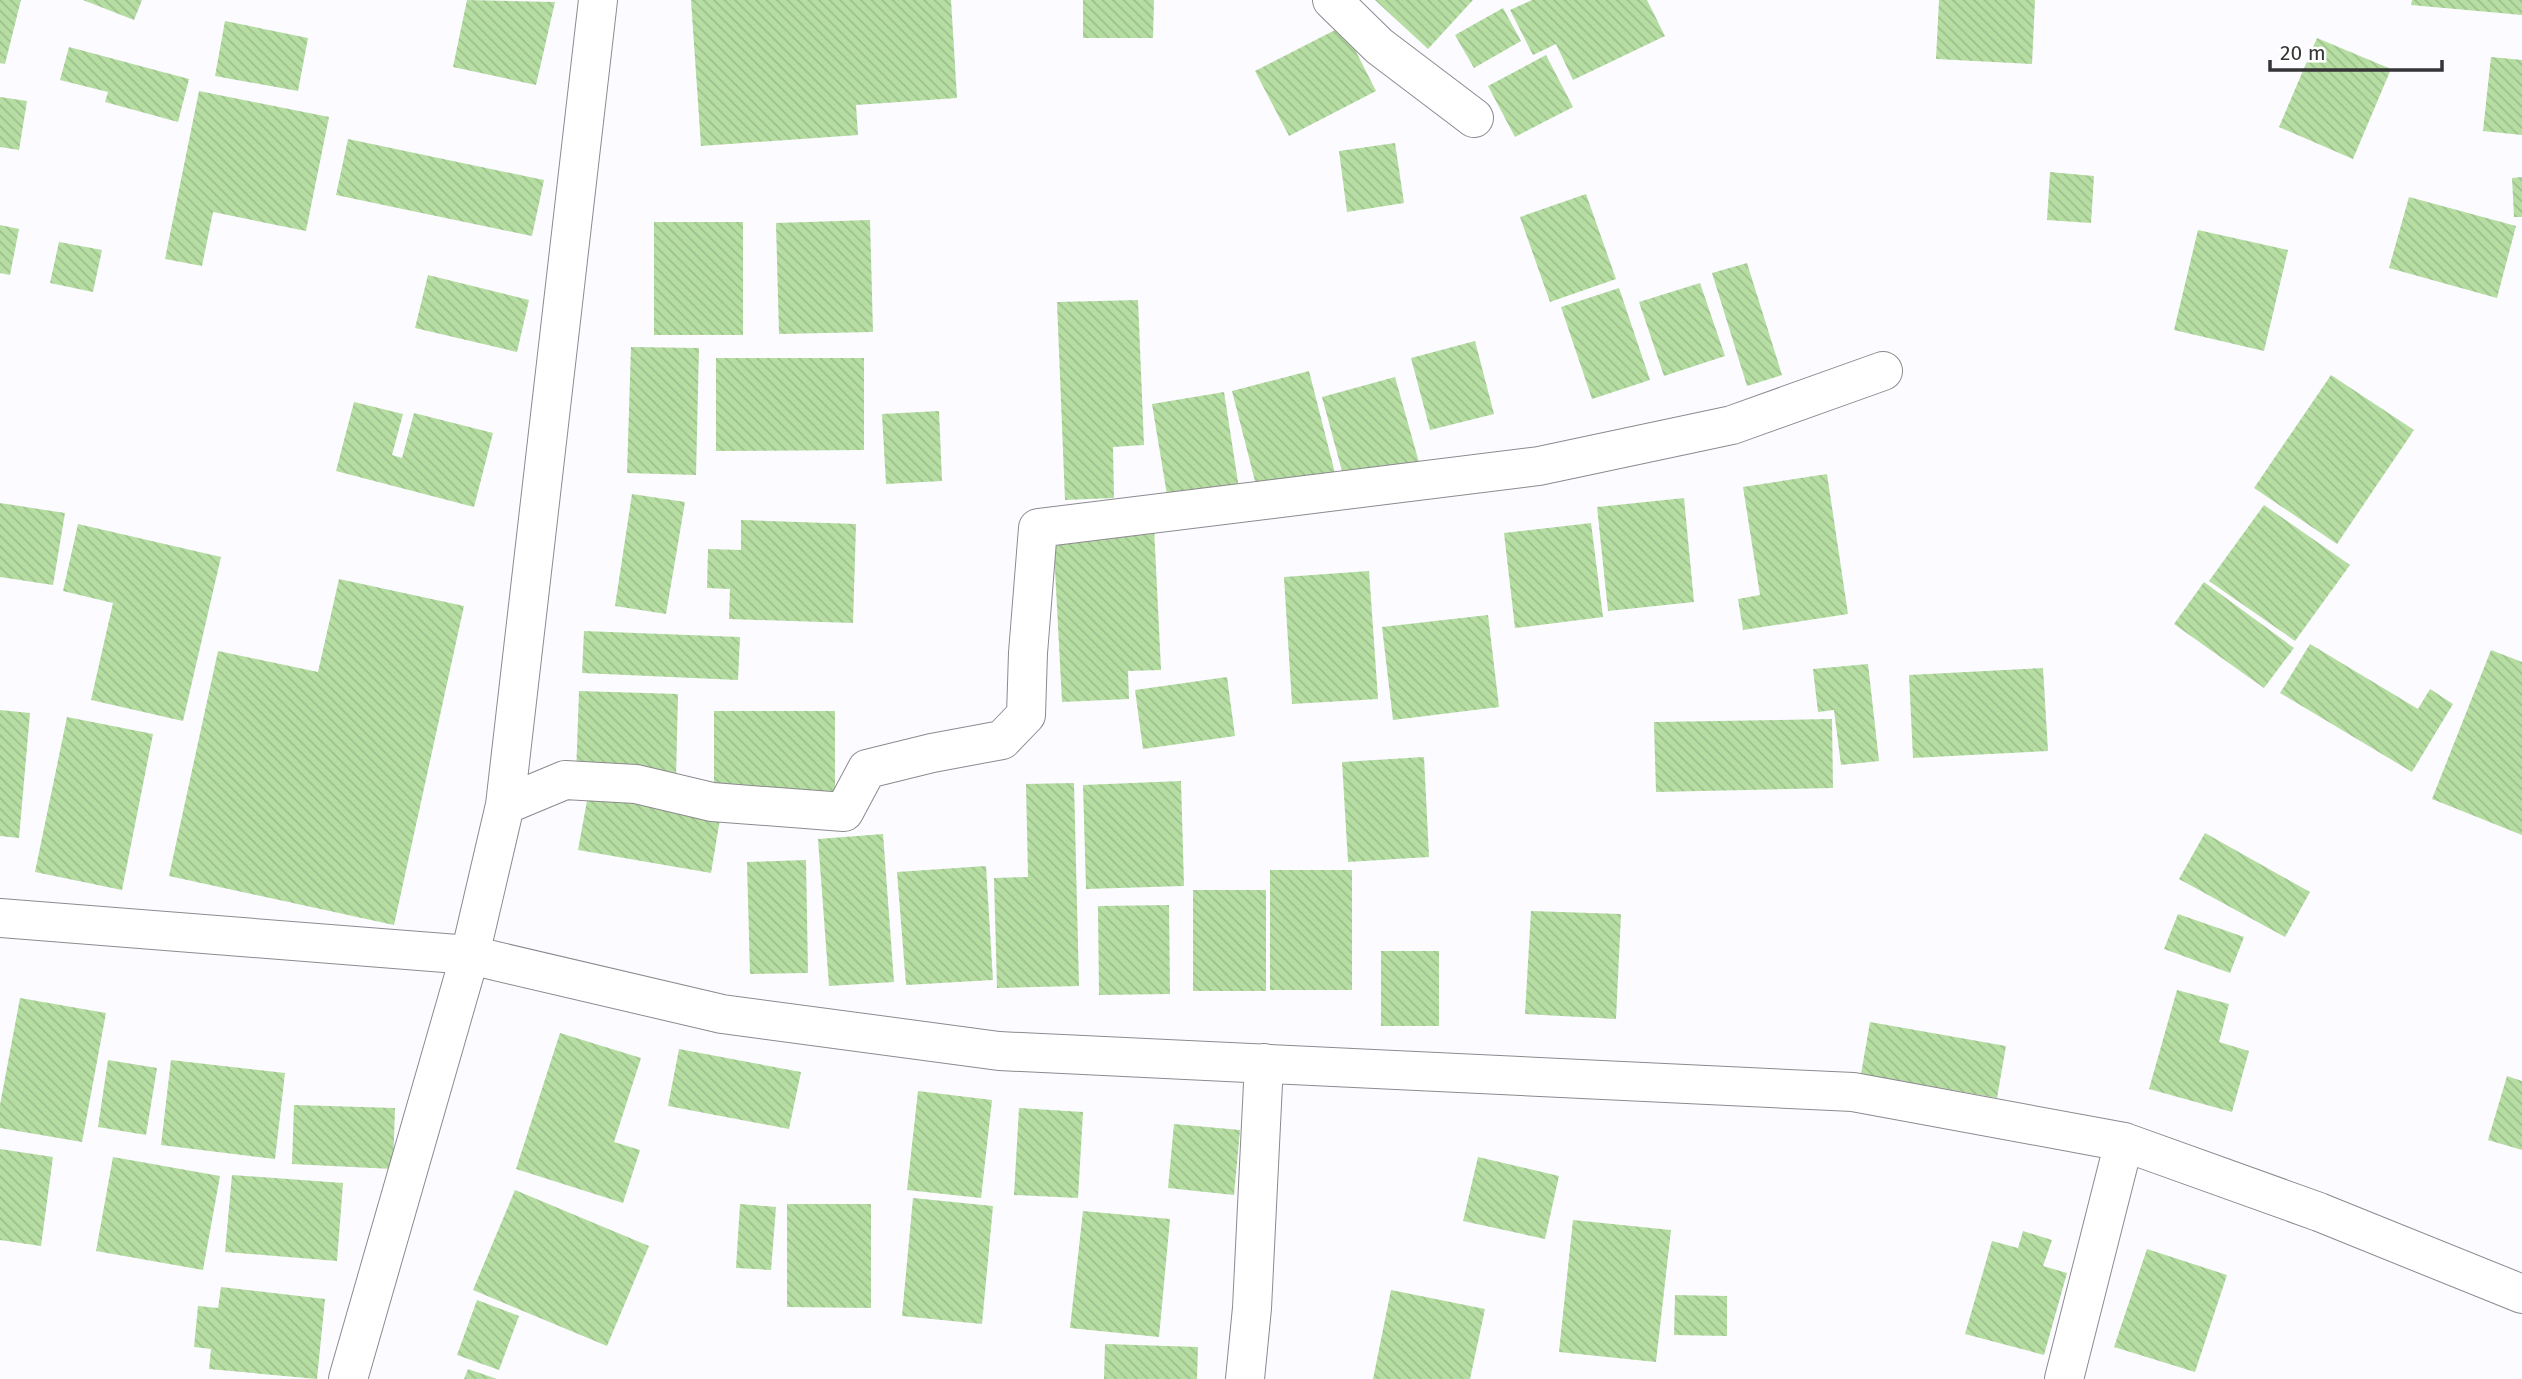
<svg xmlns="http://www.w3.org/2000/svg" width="2522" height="1379" viewBox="0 0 2522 1379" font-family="'Fira Sans',sans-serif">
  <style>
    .building { fill: url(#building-back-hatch) }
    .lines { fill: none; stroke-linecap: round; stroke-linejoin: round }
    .street-casing { stroke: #8c8a8f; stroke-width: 40 }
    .street { stroke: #fff; stroke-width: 38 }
  </style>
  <defs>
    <pattern id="building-back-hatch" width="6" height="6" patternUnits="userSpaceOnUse" patternTransform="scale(1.75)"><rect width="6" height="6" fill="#b6dea3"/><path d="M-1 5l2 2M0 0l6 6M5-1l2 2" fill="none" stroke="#9dbf8d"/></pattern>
  </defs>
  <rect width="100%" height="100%" fill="#fcfbff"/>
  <path class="building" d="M 0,0 L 21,0 L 5,64 L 0,63 Z
    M 83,0 L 142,0 L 134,20 Z
    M 467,0 L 555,2 L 536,85 L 453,67 Z
    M 691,0 L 951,0 L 957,98 L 856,105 L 858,135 L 701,146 Z
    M 1083,0 L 1154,0 L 1153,38 L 1083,38 Z
    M 1375,0 L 1473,0 L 1428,49 Z
    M 1532,0 L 1647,0 L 1665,36 L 1573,80 L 1556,44 L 1533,55 L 1510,10 Z
    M 1939,0 L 2035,0 L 2032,64 L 1936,59 Z
    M 2412,0 L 2522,0 L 2522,15 L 2411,5 Z
    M 1503,8 L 1521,41 L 1474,68 L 1455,35 Z
    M 225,21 L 308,38 L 298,91 L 215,76 Z
    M 1343,26 L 1376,91 L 1289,136 L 1255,71 Z
    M 2317,38 L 2391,69 L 2353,159 L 2279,127 Z
    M 69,47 L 189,79 L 178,122 L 105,102 L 108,92 L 60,80 Z
    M 1546,55 L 1573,107 L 1515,137 L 1488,86 Z
    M 2491,57 L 2522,60 L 2522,135 L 2483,131 Z
    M 199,91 L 329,117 L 306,231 L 213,212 L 202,266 L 165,259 Z
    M 0,97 L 27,101 L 19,150 L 0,147 Z
    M 348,139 L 544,180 L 532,236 L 336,195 Z
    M 1395,143 L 1404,203 L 1347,212 L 1339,151 Z
    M 2050,172 L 2094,176 L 2091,223 L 2047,220 Z
    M 2522,177 L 2522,217 L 2514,217 L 2512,178 Z
    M 1586,194 L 1616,279 L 1550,302 L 1520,217 Z
    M 2409,197 L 2516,226 L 2497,298 L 2389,268 Z
    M 870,220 L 873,332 L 779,334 L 776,223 Z
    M 654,222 L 743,222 L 743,335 L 654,335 Z
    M 0,225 L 19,229 L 10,275 L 0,273 Z
    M 2198,230 L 2288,250 L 2264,351 L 2174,330 Z
    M 59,242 L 102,250 L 93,292 L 50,283 Z
    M 1747,263 L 1782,375 L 1747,386 L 1712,273 Z
    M 428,275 L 529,300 L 517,352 L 415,328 Z
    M 1700,283 L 1725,356 L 1664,376 L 1639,302 Z
    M 1619,288 L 1650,380 L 1592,399 L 1561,307 Z
    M 1138,300 L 1144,445 L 1113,447 L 1114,498 L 1065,500 L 1057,302 Z
    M 1475,341 L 1494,414 L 1430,430 L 1411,358 Z
    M 631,347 L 699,348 L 696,475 L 627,473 Z
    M 716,358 L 864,358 L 864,450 L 716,451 Z
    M 1309,371 L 1335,473 L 1258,493 L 1232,391 Z
    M 2331,375 L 2414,430 L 2337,544 L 2254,488 Z
    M 1395,377 L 1420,466 L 1346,486 L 1322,397 Z
    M 1224,392 L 1240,495 L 1169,507 L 1152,404 Z
    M 354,402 L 403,414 L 392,455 L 402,458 L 414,413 L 493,433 L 474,507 L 336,471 Z
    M 939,411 L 942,481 L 886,484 L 882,414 Z
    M 1827,474 L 1848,614 L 1743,630 L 1738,599 L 1760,595 L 1743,487 Z
    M 632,494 L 685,502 L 666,614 L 615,606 Z
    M 1684,498 L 1694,602 L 1608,611 L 1597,507 Z
    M 0,503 L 65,513 L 53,585 L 0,577 Z
    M 2264,505 L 2350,565 L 2295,641 L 2209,581 Z
    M 741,520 L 856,524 L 853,623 L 729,619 L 730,589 L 707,588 L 708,549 L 741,550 Z
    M 1591,523 L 1603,617 L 1515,628 L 1504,533 Z
    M 78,524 L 221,557 L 183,721 L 91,700 L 113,603 L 63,591 Z
    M 1154,527 L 1161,670 L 1128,671 L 1129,699 L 1062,702 L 1053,531 Z
    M 1369,571 L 1378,699 L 1292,704 L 1284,577 Z
    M 339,579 L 464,606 L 394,925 L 169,876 L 218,651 L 318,672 Z
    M 2204,582 L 2294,648 L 2264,688 L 2174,624 Z
    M 1488,615 L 1499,707 L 1393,720 L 1382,627 Z
    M 584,631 L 740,637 L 738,680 L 582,673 Z
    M 2310,644 L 2418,709 L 2430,689 L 2453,704 L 2412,772 L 2280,693 Z
    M 2491,650 L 2522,662 L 2522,835 L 2432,799 Z
    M 1868,664 L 1879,761 L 1841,765 L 1834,710 L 1818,712 L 1813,669 Z
    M 2043,668 L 2048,751 L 1913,758 L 1909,675 Z
    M 1227,677 L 1235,736 L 1143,749 L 1135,690 Z
    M 579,691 L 678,694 L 676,778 L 576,775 Z
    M 0,710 L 30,713 L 19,838 L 0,836 Z
    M 714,711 L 835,711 L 835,797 L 714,797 Z
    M 67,717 L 153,734 L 122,890 L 35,872 Z
    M 1832,719 L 1833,788 L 1656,792 L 1654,722 Z
    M 1424,757 L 1429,857 L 1348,862 L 1342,762 Z
    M 1181,781 L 1184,886 L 1086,889 L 1083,785 Z
    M 1074,783 L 1079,986 L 997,988 L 994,878 L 1028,877 L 1026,784 Z
    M 590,784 L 722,807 L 711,873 L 578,850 Z
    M 2205,833 L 2310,892 L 2285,937 L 2179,879 Z
    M 883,834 L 894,982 L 829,986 L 818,839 Z
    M 806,860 L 808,973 L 750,974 L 747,862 Z
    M 986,866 L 993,980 L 906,985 L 897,872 Z
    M 1270,870 L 1352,870 L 1352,990 L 1270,990 Z
    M 1193,890 L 1266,890 L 1266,991 L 1193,991 Z
    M 1169,905 L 1170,994 L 1099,995 L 1098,906 Z
    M 1531,911 L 1621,914 L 1616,1019 L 1525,1014 Z
    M 2178,914 L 2244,937 L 2230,973 L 2164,949 Z
    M 1381,951 L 1439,951 L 1439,1026 L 1381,1026 Z
    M 2177,990 L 2229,1004 L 2219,1042 L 2249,1051 L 2232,1112 L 2149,1089 Z
    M 20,998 L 106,1013 L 82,1142 L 0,1128 L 0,1105 Z
    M 1870,1022 L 2006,1046 L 1997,1098 L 1861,1074 Z
    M 560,1033 L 641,1058 L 614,1142 L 640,1150 L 623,1203 L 516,1169 Z
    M 679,1049 L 801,1072 L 789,1129 L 668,1106 Z
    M 108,1060 L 157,1068 L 146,1135 L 98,1127 Z
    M 171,1060 L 285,1073 L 275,1159 L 161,1145 Z
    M 2507,1076 L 2522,1081 L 2522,1150 L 2488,1140 Z
    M 918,1091 L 992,1100 L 981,1198 L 907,1190 Z
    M 294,1105 L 395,1108 L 393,1169 L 292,1164 Z
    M 1019,1108 L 1083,1112 L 1078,1198 L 1014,1195 Z
    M 1174,1124 L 1240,1130 L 1234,1195 L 1168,1188 Z
    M 0,1149 L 53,1157 L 41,1246 L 0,1240 Z
    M 113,1157 L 220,1176 L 203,1270 L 96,1251 Z
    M 1478,1157 L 1559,1176 L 1545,1239 L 1463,1221 Z
    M 232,1175 L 343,1183 L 337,1261 L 225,1252 Z
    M 515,1190 L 649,1246 L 607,1346 L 473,1290 Z
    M 913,1198 L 993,1206 L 982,1324 L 902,1316 Z
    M 740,1204 L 776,1207 L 771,1270 L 736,1268 Z
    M 787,1204 L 871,1204 L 871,1308 L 787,1307 Z
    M 1083,1211 L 1170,1219 L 1159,1337 L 1070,1328 Z
    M 1573,1220 L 1671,1230 L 1656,1362 L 1559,1352 Z
    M 2023,1231 L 2052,1240 L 2043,1266 L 2067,1273 L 2044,1355 L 1965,1334 L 1992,1241 L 2018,1248 Z
    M 2147,1249 L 2227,1275 L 2195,1372 L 2114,1347 Z
    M 221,1287 L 325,1299 L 317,1379 L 209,1369 L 211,1349 L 194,1347 L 198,1306 L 218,1308 Z
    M 1391,1290 L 1485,1309 L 1470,1379 L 1373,1379 Z
    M 1675,1295 L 1727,1296 L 1727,1336 L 1674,1335 Z
    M 477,1300 L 519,1316 L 499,1370 L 457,1355 Z
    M 1105,1344 L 1198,1347 L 1197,1379 L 1104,1379 Z
    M 468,1369 L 497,1379 L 464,1379 Z"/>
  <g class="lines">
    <g class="street-casing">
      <path id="street" d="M 1332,0 L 1379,46 L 1474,118
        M 505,805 L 565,780 L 636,784 L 712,802 L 844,812 L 867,769 L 932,753 L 1002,740 L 1026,715 L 1028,653 L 1038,528 L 1539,466 L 1732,425 L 1883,371
        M 0,918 L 470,955 L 722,1014 L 999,1051 L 1853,1092 L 2124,1142 L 2319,1212 L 2522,1294
        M 348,1379 L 470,955 L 505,805 L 598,0
        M 1245,1379 L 1252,1308 L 1264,1063
        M 2064,1379 L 2124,1142"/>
    </g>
    <use href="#street" class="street"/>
  </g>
  <path d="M2270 60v10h172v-10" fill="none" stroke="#363537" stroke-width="3.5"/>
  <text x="2280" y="60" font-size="21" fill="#363537" stroke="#ffffff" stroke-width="5" paint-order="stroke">20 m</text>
</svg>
